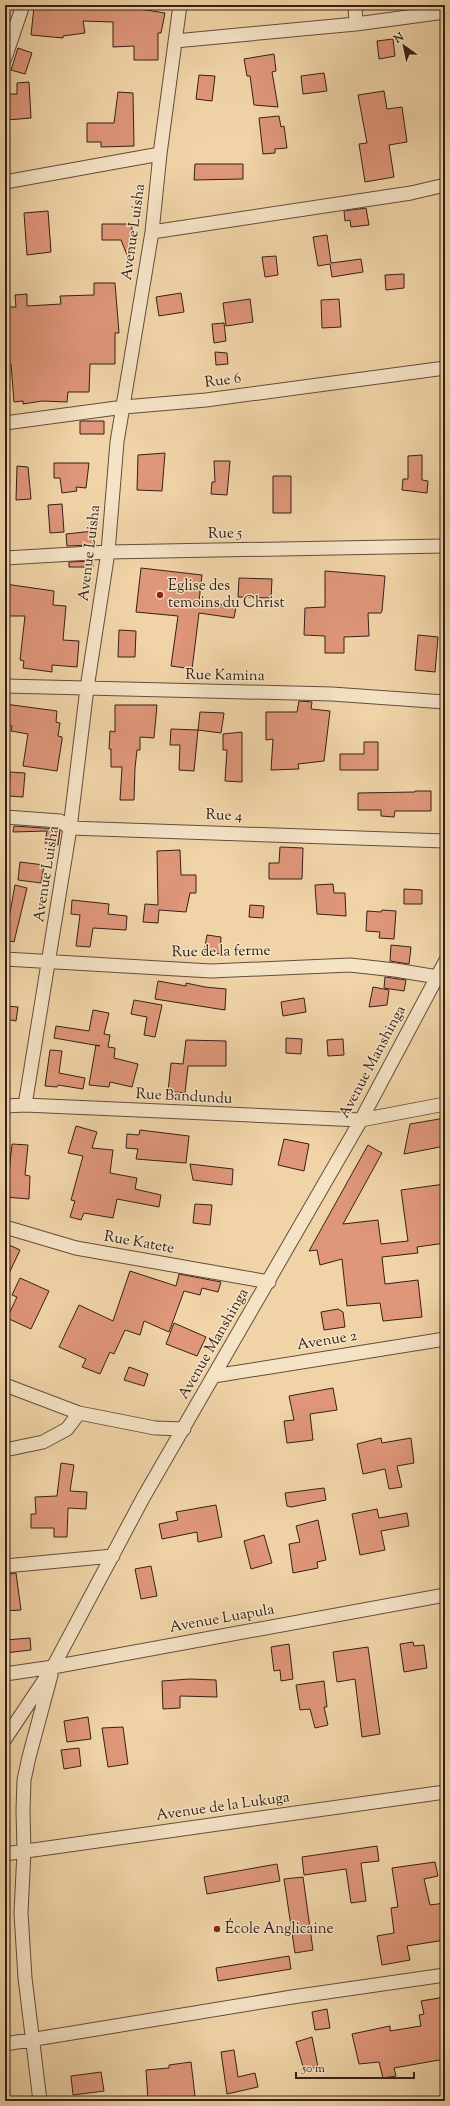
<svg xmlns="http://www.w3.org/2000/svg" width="450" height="2106" viewBox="0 0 450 2106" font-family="'Sorts Mill Goudy',serif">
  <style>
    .building { fill: #df967a; stroke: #352017 }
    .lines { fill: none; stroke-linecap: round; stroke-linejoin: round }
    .minor-casing { stroke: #644d3b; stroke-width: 15 }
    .minor { stroke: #f5e3c6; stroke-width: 13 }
    .poi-dot { fill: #8f2418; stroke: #f5e3c6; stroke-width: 1.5 }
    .labels { text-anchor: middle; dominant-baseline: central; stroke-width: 3; stroke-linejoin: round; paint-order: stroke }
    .street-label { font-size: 15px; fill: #352017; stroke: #f5e3c6 }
    .poi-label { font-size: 15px; fill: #352017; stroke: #f5e3c6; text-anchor: start }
  </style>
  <rect width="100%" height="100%" fill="#f0d4a7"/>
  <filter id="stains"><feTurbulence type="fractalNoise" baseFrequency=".005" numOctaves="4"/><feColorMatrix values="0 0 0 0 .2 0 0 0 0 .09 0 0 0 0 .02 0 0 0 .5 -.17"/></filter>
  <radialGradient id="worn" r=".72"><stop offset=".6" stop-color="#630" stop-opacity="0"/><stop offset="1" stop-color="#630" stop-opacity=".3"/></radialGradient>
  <path class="building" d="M 53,5 L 114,5 L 165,13 L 161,33 L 158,33 L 158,60 L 134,60 L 134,46 L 113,47 L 113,22 L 83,21 L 85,33 L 63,36 L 63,38 L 31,35 L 34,7 L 52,10 Z
    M 393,39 L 395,56 L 379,59 L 377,41 Z
    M 18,48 L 32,53 L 25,74 L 11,70 Z
    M 274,54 L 276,71 L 272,72 L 278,107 L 254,105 L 250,76 L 247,76 L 244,59 Z
    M 324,73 L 327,91 L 303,94 L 301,76 Z
    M 199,75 L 215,76 L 212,101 L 196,99 Z
    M 29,82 L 31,118 L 7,120 L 6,94 L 17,94 L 17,83 Z
    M 384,91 L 387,109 L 402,107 L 407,142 L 389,145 L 394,177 L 365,182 L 359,144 L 367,143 L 358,95 Z
    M 118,92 L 133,93 L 134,146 L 101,147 L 101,142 L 87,142 L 87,123 L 114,123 Z
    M 279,116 L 281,127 L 284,126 L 287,148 L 275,149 L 275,153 L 263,154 L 259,118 Z
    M 195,164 L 243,164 L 243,179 L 194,180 Z
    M 366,208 L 369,225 L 351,227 L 350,220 L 345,221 L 344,211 Z
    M 48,211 L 51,252 L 27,255 L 24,213 Z
    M 102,224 L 132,224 L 131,265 L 121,240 L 102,240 Z
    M 327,235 L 331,263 L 361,259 L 363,272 L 332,277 L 330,264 L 318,266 L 313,237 Z
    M 276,256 L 278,275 L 265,277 L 262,257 Z
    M 404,274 L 404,288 L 386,290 L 385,275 Z
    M 94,283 L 115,283 L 119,333 L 115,333 L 115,364 L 90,364 L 89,392 L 68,392 L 67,402 L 42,401 L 23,404 L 23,401 L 14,402 L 11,364 L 5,365 L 5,307 L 16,307 L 15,295 L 27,294 L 27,306 L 61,304 L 60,296 L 94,295 Z
    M 181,293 L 184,312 L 159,316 L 156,297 Z
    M 250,299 L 253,322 L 226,326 L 223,303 Z
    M 339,299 L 341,327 L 322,328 L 321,300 Z
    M 224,323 L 226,341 L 214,343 L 212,324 Z
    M 215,352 L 227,353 L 228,364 L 216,365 Z
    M 80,421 L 104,421 L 104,434 L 80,434 Z
    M 165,453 L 162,491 L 137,490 L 138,455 Z
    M 422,455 L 422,480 L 428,481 L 427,493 L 402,490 L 403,479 L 408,479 L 408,456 Z
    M 214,461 L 230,461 L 227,495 L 211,494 L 212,482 L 215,482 Z
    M 54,463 L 89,463 L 86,488 L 76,487 L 77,491 L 62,493 L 60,478 L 54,478 Z
    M 17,466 L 28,467 L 31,499 L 16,500 Z
    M 273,476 L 291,476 L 291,513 L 273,513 Z
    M 62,504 L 64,532 L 50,533 L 48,505 Z
    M 94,531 L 93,545 L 67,546 L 66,534 Z
    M 93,561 L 93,567 L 69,567 L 69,562 Z
    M 141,568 L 202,575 L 199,601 L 236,607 L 234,618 L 199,613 L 192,669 L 171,666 L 178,616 L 136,612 Z
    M 325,571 L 385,576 L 382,611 L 381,613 L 368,613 L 369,636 L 344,637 L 344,653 L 325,653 L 325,636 L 304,635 L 305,608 L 325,607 Z
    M 239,578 L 272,579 L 271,598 L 238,597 Z
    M 5,584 L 54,591 L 53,605 L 66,606 L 63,640 L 79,641 L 77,667 L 52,665 L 52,672 L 23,668 L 24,661 L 20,660 L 25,616 L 5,616 Z
    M 119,630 L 136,631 L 135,657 L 118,657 Z
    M 418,635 L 438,637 L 435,672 L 415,670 Z
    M 299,701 L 312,702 L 311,709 L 330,711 L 324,761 L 298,764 L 299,769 L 271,770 L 273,739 L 266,740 L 266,712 L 297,712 Z
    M 5,704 L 57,711 L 56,722 L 60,723 L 58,736 L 62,737 L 62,740 L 57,771 L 23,766 L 28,734 L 11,731 L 12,726 L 5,725 Z
    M 115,705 L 157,705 L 154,738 L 140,737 L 140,750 L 137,750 L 135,768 L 134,800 L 120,800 L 122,767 L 111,767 L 111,749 L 109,749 L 110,731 L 115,732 Z
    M 200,712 L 224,713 L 221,733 L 198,730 Z
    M 171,729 L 198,730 L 194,771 L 179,770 L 180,745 L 170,745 Z
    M 242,732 L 242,782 L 225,781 L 227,750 L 223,750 L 223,734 Z
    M 364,742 L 378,742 L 378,770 L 340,770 L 340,754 L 364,754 Z
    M 10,772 L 25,773 L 23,797 L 9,796 Z
    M 415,791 L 431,791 L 431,811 L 395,811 L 394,817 L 381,816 L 381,810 L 358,810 L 358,793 L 415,792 Z
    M 14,826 L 57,829 L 60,831 L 58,845 L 45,843 L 47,831 L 13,832 Z
    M 280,847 L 303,848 L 302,879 L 269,879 L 269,863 L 279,863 Z
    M 180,850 L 181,875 L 196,875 L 196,893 L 190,893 L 186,912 L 159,910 L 158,923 L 143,922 L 145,904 L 158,905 L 157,851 Z
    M 20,862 L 44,865 L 41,883 L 18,880 Z
    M 333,884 L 334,893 L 345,893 L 346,916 L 317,914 L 315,885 Z
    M 15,885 L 27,888 L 14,942 L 5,940 Z
    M 404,889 L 422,890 L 422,904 L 404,904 Z
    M 72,900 L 109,904 L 108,914 L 127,916 L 126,930 L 93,928 L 90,947 L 76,946 L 80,915 L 71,914 Z
    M 250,905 L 264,906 L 263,918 L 249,917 Z
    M 382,910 L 396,911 L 394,939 L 379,938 L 380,932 L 366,931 L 367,911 L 381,912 Z
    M 207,935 L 221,937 L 220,954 L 204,952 Z
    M 391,945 L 411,947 L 409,964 L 390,961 Z
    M 385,977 L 406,980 L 404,991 L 384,988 Z
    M 158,981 L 186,986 L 186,983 L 205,987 L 226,989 L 225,1010 L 155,999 Z
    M 373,987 L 389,990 L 387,1005 L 369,1007 Z
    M 304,998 L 306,1012 L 283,1016 L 281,1002 Z
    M 134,1000 L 162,1005 L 155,1037 L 144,1035 L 147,1017 L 131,1014 Z
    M 5,1006 L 18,1007 L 16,1021 L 5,1019 Z
    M 93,1010 L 109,1013 L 104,1034 L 110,1035 L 108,1047 L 115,1048 L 114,1058 L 138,1064 L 132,1087 L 110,1082 L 109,1087 L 89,1085 L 96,1045 L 100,1046 L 54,1038 L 56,1026 L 89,1031 Z
    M 286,1038 L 302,1039 L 301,1054 L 286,1053 Z
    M 343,1039 L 344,1055 L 328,1056 L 327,1040 Z
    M 186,1040 L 226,1041 L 226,1066 L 188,1066 L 185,1093 L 168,1091 L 171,1063 L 183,1064 Z
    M 50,1050 L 62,1051 L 59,1073 L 85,1078 L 83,1089 L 58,1085 L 57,1087 L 45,1086 Z
    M 445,1118 L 445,1146 L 404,1154 L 410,1124 Z
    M 76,1126 L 97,1132 L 92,1148 L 113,1150 L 110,1173 L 137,1178 L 135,1189 L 161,1195 L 159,1207 L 117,1199 L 113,1218 L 84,1213 L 81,1220 L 70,1217 L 75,1201 L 71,1200 L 83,1156 L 68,1153 Z
    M 140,1130 L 189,1136 L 186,1163 L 136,1159 L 138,1149 L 126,1148 L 127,1134 L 139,1135 Z
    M 284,1139 L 309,1144 L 304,1171 L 278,1165 Z
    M 12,1144 L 28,1145 L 25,1175 L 30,1176 L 29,1199 L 5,1197 L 5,1172 L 9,1172 Z
    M 368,1145 L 382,1153 L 343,1224 L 378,1220 L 381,1244 L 408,1241 L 401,1190 L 445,1184 L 445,1243 L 417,1247 L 418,1253 L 382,1257 L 385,1284 L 418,1280 L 422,1317 L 383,1321 L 380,1303 L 347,1306 L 342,1259 L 320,1265 L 317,1250 L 309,1251 Z
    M 190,1164 L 233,1169 L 232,1185 L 193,1180 Z
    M 195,1204 L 212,1205 L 210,1225 L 193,1223 Z
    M 5,1243 L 20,1250 L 5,1282 Z
    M 130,1271 L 176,1286 L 179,1274 L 221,1282 L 218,1292 L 202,1288 L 200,1295 L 184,1291 L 169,1332 L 144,1321 L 140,1335 L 125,1330 L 114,1354 L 110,1352 L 100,1374 L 82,1367 L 86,1359 L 59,1347 L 79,1305 L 113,1321 Z
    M 20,1278 L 49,1291 L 31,1329 L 7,1318 L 17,1297 L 12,1295 Z
    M 338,1309 L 343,1312 L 345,1327 L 324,1330 L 321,1312 Z
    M 174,1323 L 206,1337 L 197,1356 L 166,1344 Z
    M 129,1367 L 148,1374 L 144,1386 L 124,1380 Z
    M 333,1388 L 337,1410 L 310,1414 L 313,1440 L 287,1443 L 284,1421 L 294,1420 L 289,1396 Z
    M 381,1438 L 382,1443 L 411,1438 L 414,1463 L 397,1466 L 402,1487 L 389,1489 L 385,1469 L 363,1474 L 357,1444 Z
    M 61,1463 L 74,1465 L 70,1491 L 87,1492 L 86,1509 L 68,1508 L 67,1537 L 54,1537 L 54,1528 L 31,1528 L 31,1514 L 36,1514 L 35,1497 L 57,1496 Z
    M 324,1488 L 326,1500 L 291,1507 L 287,1506 L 285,1493 Z
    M 216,1505 L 222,1537 L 198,1542 L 197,1532 L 162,1539 L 159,1524 L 178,1520 L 176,1512 Z
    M 377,1509 L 379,1518 L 407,1513 L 409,1526 L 381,1531 L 385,1550 L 360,1555 L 352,1514 Z
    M 318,1520 L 326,1560 L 317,1562 L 318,1568 L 293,1573 L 289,1544 L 300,1542 L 296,1526 Z
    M 264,1535 L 272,1563 L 251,1569 L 244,1541 Z
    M 151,1566 L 157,1596 L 141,1599 L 135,1569 Z
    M 16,1573 L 21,1610 L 5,1611 L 5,1598 L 7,1598 L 10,1574 Z
    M 30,1638 L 31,1650 L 5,1653 L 5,1640 Z
    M 413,1642 L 414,1646 L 424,1645 L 427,1668 L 404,1672 L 400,1644 Z
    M 289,1644 L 293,1679 L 281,1681 L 280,1670 L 274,1671 L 271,1647 Z
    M 368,1647 L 380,1734 L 362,1737 L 355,1679 L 337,1682 L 333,1652 Z
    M 190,1679 L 216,1680 L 217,1697 L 180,1696 L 180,1708 L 163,1709 L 162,1681 Z
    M 324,1681 L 327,1707 L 324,1707 L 328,1725 L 315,1728 L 310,1709 L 300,1710 L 296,1685 Z
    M 88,1717 L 91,1739 L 67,1742 L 64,1721 Z
    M 123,1727 L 128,1764 L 108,1767 L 102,1728 Z
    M 79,1748 L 81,1766 L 64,1769 L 61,1750 Z
    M 377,1846 L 379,1861 L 361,1863 L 366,1901 L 351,1903 L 346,1869 L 304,1875 L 302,1857 Z
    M 435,1862 L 438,1876 L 424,1879 L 430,1905 L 445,1903 L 445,1940 L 407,1946 L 410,1960 L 382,1965 L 377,1936 L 394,1933 L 391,1908 L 398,1907 L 392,1868 Z
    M 277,1864 L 280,1881 L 207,1894 L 204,1877 Z
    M 303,1877 L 313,1950 L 295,1953 L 284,1879 Z
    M 289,1956 L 291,1969 L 218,1981 L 216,1968 Z
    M 445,1997 L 445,2059 L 394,2068 L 396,2076 L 383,2078 L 379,2062 L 359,2064 L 352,2034 L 390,2026 L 390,2031 L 421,2026 L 419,2015 L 424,2014 L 421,2001 Z
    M 327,2009 L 330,2028 L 315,2030 L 312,2012 Z
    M 312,2037 L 318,2067 L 304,2070 L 296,2042 Z
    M 234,2050 L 238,2077 L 255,2073 L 258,2087 L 227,2094 L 221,2052 Z
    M 191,2062 L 195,2096 L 148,2101 L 146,2070 L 169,2068 L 169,2065 Z
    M 101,2072 L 104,2091 L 73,2095 L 71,2076 Z"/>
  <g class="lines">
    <g class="minor-casing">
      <path id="minor" d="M 355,5 L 356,24
        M 175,41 L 356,24 L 445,12
        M 5,58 L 23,5
        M 5,182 L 160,154
        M 152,232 L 411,193 L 445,185
        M 5,423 L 124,407 L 206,400 L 445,368
        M 5,558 L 108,552 L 445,546
        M 5,686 L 332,694 L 445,702
        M 5,817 L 60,821 L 70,828 L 445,841
        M 5,959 L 211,971 L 350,965 L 395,970 L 438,977
        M 25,1105 L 70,828 L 87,688 L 108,552 L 117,442 L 152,232 L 160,154 L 180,5
        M 5,1106 L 25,1105 L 361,1120 L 445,1104
        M 5,1227 L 76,1248 L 269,1282
        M 214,1376 L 445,1339
        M 5,1385 L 79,1413 L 155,1428 L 184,1429
        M 5,1450 L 43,1442 L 67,1429 L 79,1413
        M 5,1566 L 113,1556
        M 5,1674 L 53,1667 L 445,1595
        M 5,1739 L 53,1667 L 143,1498 L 361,1120 L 445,962
        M 5,1854 L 445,1792
        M 5,2044 L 292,1997 L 445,1975
        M 40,2101 L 25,1978 L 21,1913 L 24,1851 L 23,1810 L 24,1780 L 29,1757 L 51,1675"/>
    </g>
    <use href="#minor" class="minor"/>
  </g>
  <g class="poi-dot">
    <circle cx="160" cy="595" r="4"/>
    <circle cx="217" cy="1929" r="4"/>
  </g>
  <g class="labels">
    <g class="street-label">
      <text transform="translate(134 232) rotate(-82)">Avenue Luisha</text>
      <text transform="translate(223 381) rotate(-7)">Rue 6</text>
      <text transform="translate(225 534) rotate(-1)">Rue 5</text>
      <text transform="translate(90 553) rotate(-83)">Avenue Luisha</text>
      <text transform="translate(225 676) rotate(1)">Rue Kamina</text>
      <text transform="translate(224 816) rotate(2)">Rue 4</text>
      <text transform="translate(47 874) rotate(-81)">Avenue Luisha</text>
      <text transform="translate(221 952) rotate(-1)">Rue de la ferme</text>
      <text transform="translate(373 1062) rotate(-62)">Avenue Manshinga</text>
      <text transform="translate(184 1097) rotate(3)">Rue Bandundu</text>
      <text transform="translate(139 1243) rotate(10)">Rue Katete</text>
      <text transform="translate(327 1341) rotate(-9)">Avenue 2</text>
      <text transform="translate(214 1344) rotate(-60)">Avenue Manshinga</text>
      <text transform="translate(222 1619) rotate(-10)">Avenue Luapula</text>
      <text transform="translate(223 1807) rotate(-8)">Avenue de la Lukuga</text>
    </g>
    <g class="poi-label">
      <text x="168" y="586">Eglise des<tspan x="168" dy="17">temoins du Christ</tspan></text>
      <text x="225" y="1929">École Anglicaine</text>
    </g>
  </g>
  <rect width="450" height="2106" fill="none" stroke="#f0d4a7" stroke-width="20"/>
  <rect x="6" y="6" width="438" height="2094" fill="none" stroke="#352017" stroke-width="2"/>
  <rect x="10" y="10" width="430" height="2086" fill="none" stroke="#352017"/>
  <g transform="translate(404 46) rotate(327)" stroke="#f5e3c6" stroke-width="3" paint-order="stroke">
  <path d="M0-3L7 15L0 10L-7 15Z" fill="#352017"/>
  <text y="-6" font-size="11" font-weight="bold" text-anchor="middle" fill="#352017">N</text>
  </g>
  <path d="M296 2072v6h118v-6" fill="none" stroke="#352017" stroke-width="2"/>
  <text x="302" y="2072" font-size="12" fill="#352017" stroke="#f5e3c6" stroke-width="3" paint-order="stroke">50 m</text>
  <rect width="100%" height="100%" filter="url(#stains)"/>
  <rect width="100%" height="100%" fill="url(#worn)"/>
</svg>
